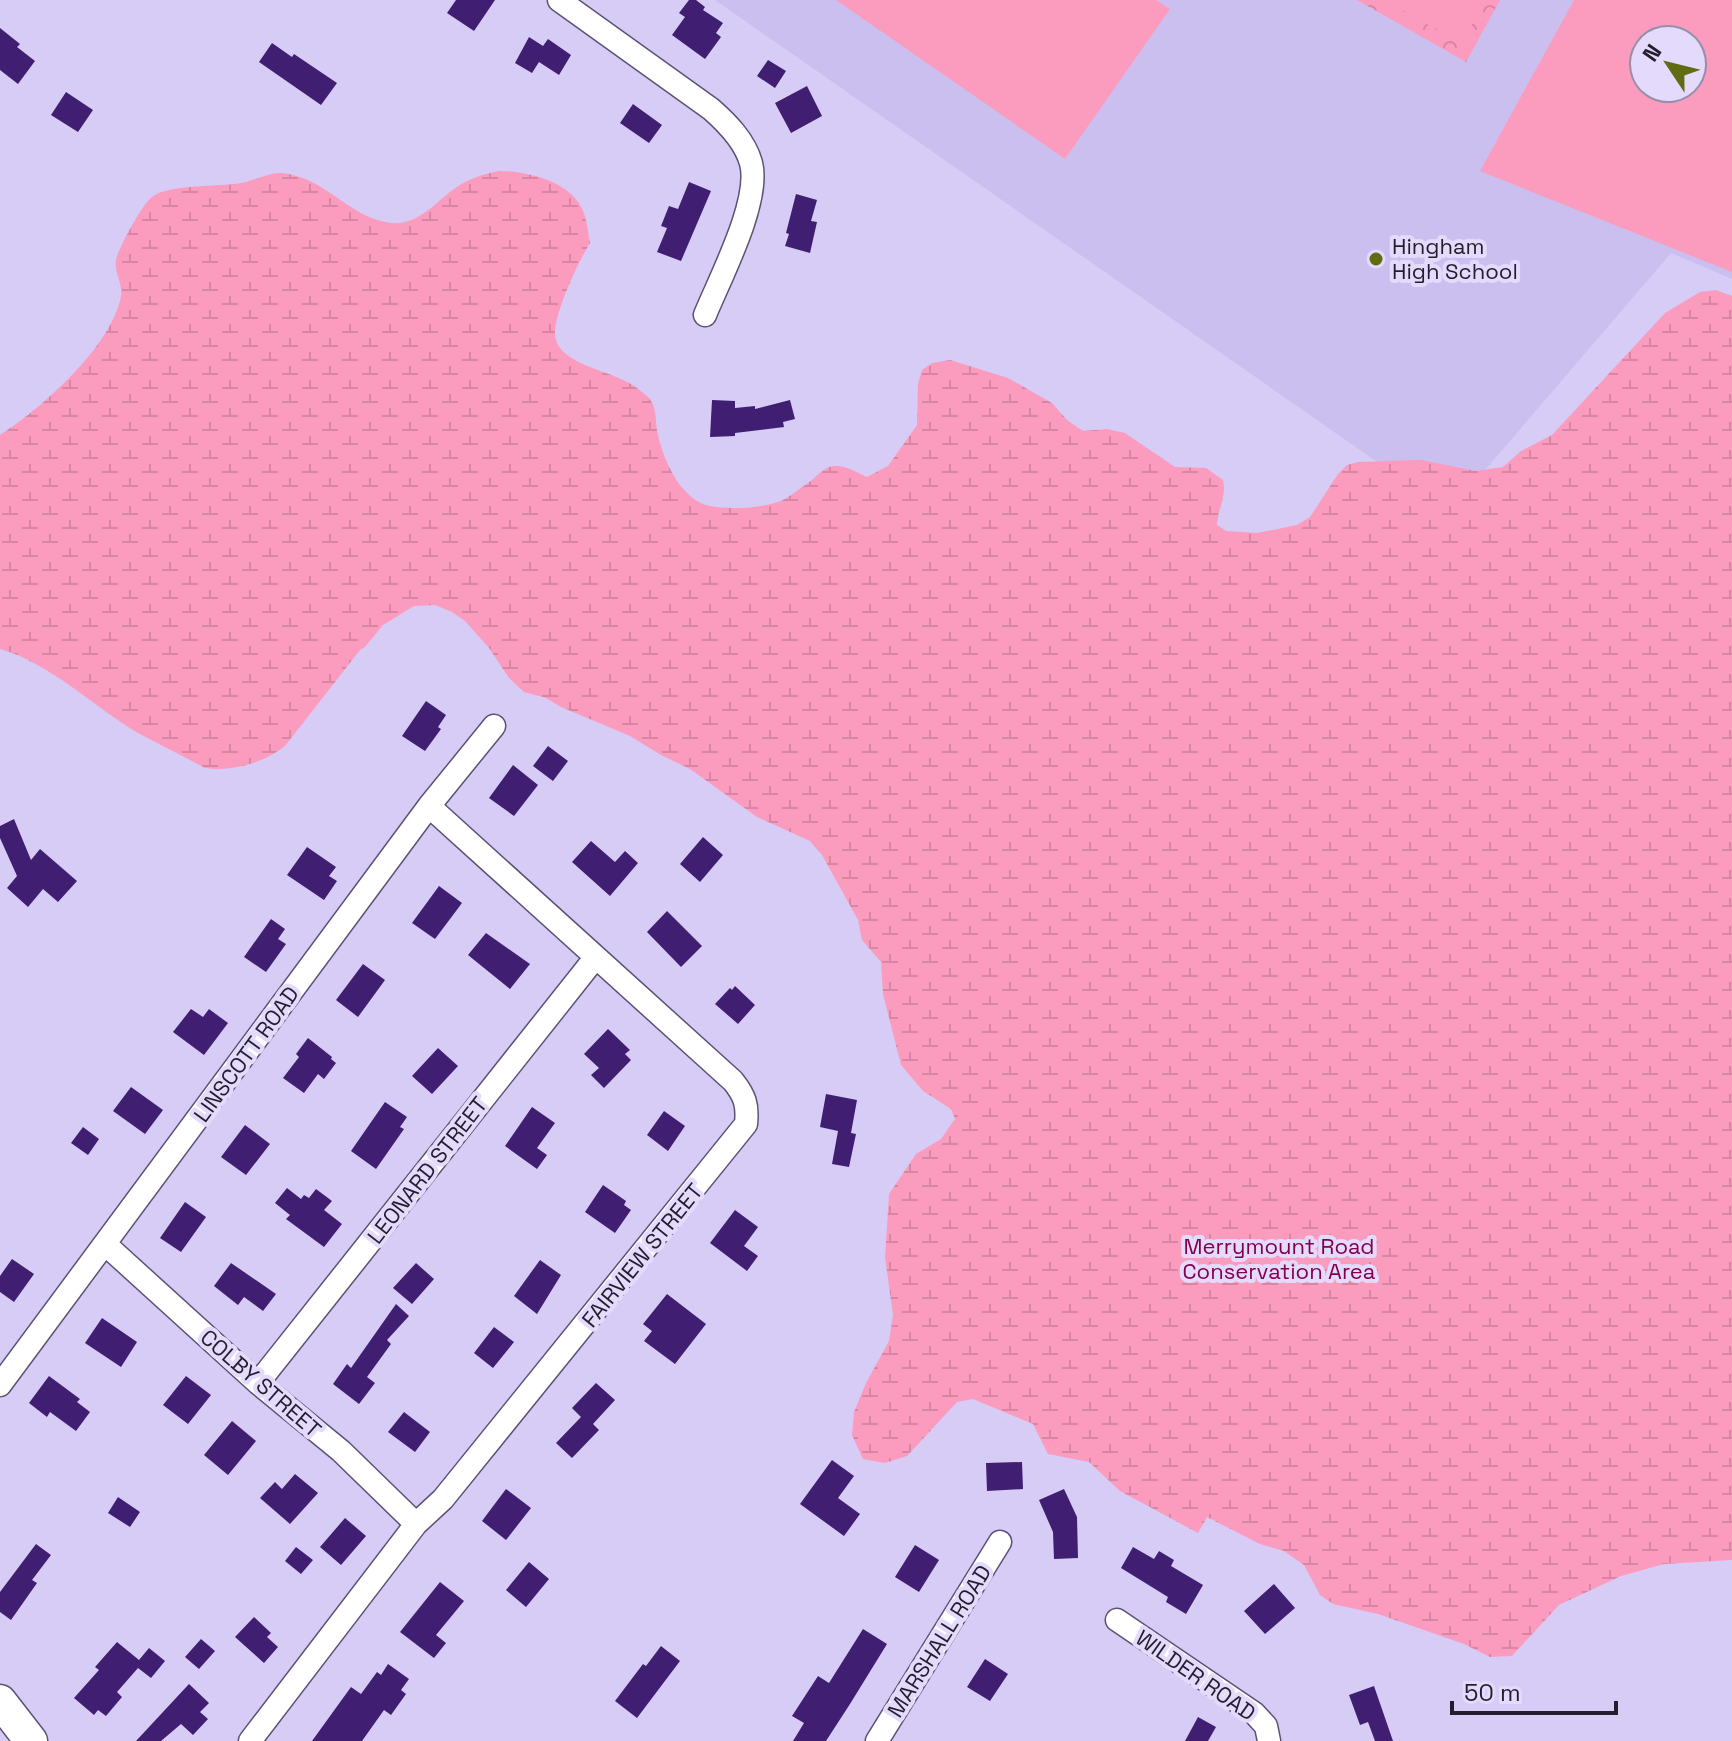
<svg xmlns="http://www.w3.org/2000/svg" width="1732" height="1741" viewBox="0 0 1732 1741" font-family="'Space Grotesk',sans-serif">
  <style>
    .built { fill: #cbbfef; fill-rule: evenodd }
    .forest { fill: url(#forest-crowns) }
    .wetland { fill: url(#wetland-marsh) }
    .pitch { fill: #fb9cbf; fill-rule: evenodd }
    .building { fill: #401f72 }
    .lines { fill: none; stroke-linecap: round; stroke-linejoin: round }
    .minor-casing { stroke: #5b5275; stroke-width: 25 }
    .secondary-casing { stroke: #5b5275; stroke-width: 35 }
    .minor { stroke: #fff; stroke-width: 22 }
    .secondary { stroke: #fff; stroke-width: 32 }
    .poi-dot { fill: #616b12; stroke: #e3dafc; stroke-width: 3 }
    .labels { text-anchor: middle; dominant-baseline: central; stroke-width: 8; stroke-linejoin: round; paint-order: stroke }
    .poi-label { font-size: 22px; fill: #221e2d; stroke: #e3dafc; text-anchor: start }
    .street-label { font-size: 22px; fill: #221e2d; stroke: #e3dafc }
    .park-label { font-size: 22px; fill: #85004a; stroke: #e3dafc }
  </style>
  <defs>
    <pattern id="forest-crowns" width="20" height="18" patternUnits="userSpaceOnUse" patternTransform="scale(2)"><rect width="20" height="18" fill="#fb9cbf"/><path d="M2 6a3 3 0 1 1 6 0M12 15a3 3 0 1 1 6 0" fill="none" stroke="#d786a4"/></pattern>
    <pattern id="wetland-marsh" width="20" height="14" patternUnits="userSpaceOnUse" patternTransform="scale(2)"><rect width="20" height="14" fill="#fb9cbf"/><path d="M1 5h8M5 5V1M11 12h8M15 12V8" fill="none" stroke="#d786a4"/></pattern>
  </defs>
  <rect width="100%" height="100%" fill="#d6ccf6"/>
  <path class="built" d="M 715,0 L 1732,0 L 1732,279 L 1671,253 L 1449,512 ZM 1644,40 L 1692,40 L 1692,88 L 1644,88 Z"/>
  <path class="forest" d="M 1357,0 L 1500,0 L 1466,62 Z"/>
  <path class="wetland" d="M 499,171 C 527,171 572,182 583,211 C 587,220 588,233 590,243 C 579,260 554,314 555,334 C 556,363 607,370 627,382 C 634,385 641,391 647,396 C 657,406 655,417 657,430 C 662,458 680,500 710,506 C 728,510 766,508 783,500 C 791,496 800,488 808,483 C 817,477 822,468 833,466 C 846,465 856,472 867,477 L 888,466 L 917,425 L 918,384 L 922,370 L 932,363 L 950,360 L 1008,378 L 1052,403 L 1067,420 L 1083,431 L 1107,429 L 1125,433 L 1175,467 L 1206,468 L 1223,480 C 1227,496 1218,508 1217,525 L 1226,531 L 1257,533 L 1297,525 L 1310,517 L 1338,474 L 1347,465 L 1358,462 L 1421,460 L 1476,471 L 1503,467 L 1521,451 L 1552,435 L 1665,313 L 1700,292 L 1716,290 L 1732,296 L 1732,1560 L 1664,1564 L 1621,1576 L 1559,1605 L 1512,1656 L 1490,1657 L 1464,1644 L 1378,1614 L 1333,1604 L 1320,1595 L 1304,1565 L 1284,1551 L 1260,1544 L 1207,1517 L 1198,1533 L 1120,1491 L 1089,1462 L 1048,1454 L 1033,1424 L 973,1399 L 957,1402 L 907,1456 L 885,1463 L 863,1459 L 852,1435 L 854,1412 L 866,1383 L 889,1341 L 893,1315 L 885,1257 L 889,1194 L 916,1154 L 941,1139 L 955,1119 L 951,1109 L 923,1091 L 901,1065 L 883,994 L 881,962 L 862,940 L 858,920 L 822,855 L 810,841 L 757,817 L 690,769 L 661,755 L 630,736 L 561,707 L 546,698 L 524,692 L 509,678 L 489,648 L 465,621 L 452,612 L 435,605 L 414,606 L 383,625 L 365,647 L 360,650 L 285,746 C 264,763 232,772 205,768 C 183,756 160,745 138,733 C 94,707 50,663 0,649 L 0,435 C 41,409 112,346 121,296 C 123,284 114,272 116,260 C 118,249 143,203 152,197 C 168,184 218,187 241,183 C 254,181 269,172 282,173 C 288,173 295,176 300,177 C 333,188 356,220 392,223 C 418,225 435,203 454,189 C 467,179 483,174 499,171 Z"/>
  <path class="pitch" d="M 836,0 L 1156,0 L 1170,9 L 1065,159 Z
    M 1395,0 L 1458,0 L 1479,12 L 1461,43 L 1393,5 Z
    M 1574,0 L 1732,0 L 1732,272 L 1480,171 ZM 1644,40 L 1692,40 L 1692,88 L 1644,88 Z"/>
  <path class="building" d="M 456,0 L 495,0 L 474,31 L 447,13 Z
    M 689,0 L 696,0 L 705,7 L 703,10 L 723,23 L 716,33 L 721,37 L 705,59 L 672,35 L 685,17 L 679,13 Z
    M 0,28 L 20,44 L 17,47 L 35,61 L 18,84 L 0,70 Z
    M 529,37 L 543,46 L 548,39 L 571,55 L 559,75 L 539,62 L 532,73 L 515,63 Z
    M 272,43 L 292,57 L 294,54 L 337,83 L 321,105 L 259,62 Z
    M 768,60 L 786,71 L 775,88 L 757,76 Z
    M 807,86 L 822,116 L 791,133 L 775,103 Z
    M 66,92 L 93,110 L 78,132 L 51,115 Z
    M 633,104 L 662,125 L 649,143 L 620,123 Z
    M 689,182 L 711,191 L 681,261 L 657,252 L 667,228 L 661,226 L 669,206 L 678,209 Z
    M 796,194 L 817,200 L 811,221 L 817,222 L 810,253 L 785,246 L 789,234 L 786,233 Z
    M 712,400 L 735,401 L 735,408 L 755,406 L 755,409 L 790,400 L 795,419 L 783,422 L 784,427 L 735,433 L 735,436 L 710,437 Z
    M 426,701 L 446,715 L 438,727 L 441,729 L 425,751 L 402,736 Z
    M 548,746 L 568,761 L 553,781 L 533,766 Z
    M 513,765 L 538,785 L 514,816 L 489,798 Z
    M 14,819 L 31,860 L 40,849 L 77,881 L 58,902 L 43,889 L 28,907 L 7,888 L 17,876 L 0,838 L 0,826 Z
    M 703,837 L 723,855 L 700,882 L 680,864 Z
    M 591,841 L 615,862 L 625,851 L 638,863 L 610,896 L 572,862 Z
    M 307,847 L 336,867 L 329,876 L 337,881 L 324,900 L 287,875 Z
    M 439,886 L 462,903 L 435,939 L 412,923 Z
    M 667,911 L 702,946 L 681,967 L 647,932 Z
    M 271,919 L 285,929 L 278,939 L 286,944 L 266,972 L 244,957 Z
    M 486,933 L 530,964 L 510,989 L 468,955 Z
    M 363,964 L 385,980 L 358,1017 L 336,1000 Z
    M 735,986 L 755,1005 L 738,1024 L 715,1004 L 730,988 L 732,990 Z
    M 191,1009 L 203,1017 L 209,1009 L 228,1023 L 204,1055 L 173,1032 Z
    M 608,1029 L 630,1050 L 625,1054 L 631,1060 L 604,1088 L 591,1075 L 599,1068 L 584,1054 Z
    M 308,1038 L 332,1057 L 331,1059 L 336,1063 L 324,1079 L 318,1074 L 304,1093 L 283,1078 L 299,1057 L 296,1054 Z
    M 438,1048 L 458,1066 L 432,1094 L 412,1076 Z
    M 131,1087 L 163,1110 L 145,1134 L 113,1111 Z
    M 826,1094 L 857,1100 L 851,1133 L 856,1134 L 849,1167 L 832,1164 L 838,1131 L 820,1127 Z
    M 385,1102 L 407,1117 L 400,1127 L 404,1129 L 376,1169 L 351,1151 Z
    M 532,1107 L 555,1123 L 537,1148 L 547,1155 L 537,1169 L 505,1146 Z
    M 664,1111 L 685,1126 L 668,1151 L 647,1135 Z
    M 245,1125 L 270,1144 L 246,1175 L 221,1157 Z
    M 83,1127 L 99,1139 L 88,1155 L 71,1143 Z
    M 603,1185 L 626,1201 L 624,1205 L 631,1210 L 615,1233 L 585,1212 Z
    M 287,1188 L 301,1199 L 304,1195 L 309,1198 L 316,1189 L 332,1201 L 324,1210 L 342,1224 L 324,1247 L 286,1219 L 290,1215 L 275,1203 Z
    M 185,1202 L 206,1217 L 181,1252 L 160,1238 Z
    M 735,1210 L 758,1227 L 744,1246 L 758,1256 L 747,1271 L 710,1243 Z
    M 12,1259 L 34,1274 L 14,1302 L 0,1292 L 0,1276 Z
    M 540,1260 L 561,1275 L 537,1314 L 514,1296 Z
    M 231,1263 L 276,1294 L 263,1311 L 244,1297 L 238,1305 L 214,1286 Z
    M 416,1263 L 434,1279 L 412,1304 L 393,1288 Z
    M 667,1294 L 706,1324 L 675,1364 L 644,1341 L 652,1331 L 643,1324 Z
    M 396,1304 L 409,1316 L 387,1340 L 391,1344 L 367,1377 L 375,1383 L 359,1404 L 333,1384 L 347,1364 L 351,1368 Z
    M 102,1318 L 137,1342 L 121,1367 L 85,1343 Z
    M 494,1327 L 514,1342 L 493,1368 L 474,1353 Z
    M 49,1376 L 80,1399 L 77,1402 L 90,1412 L 76,1431 L 50,1412 L 47,1417 L 29,1403 Z
    M 186,1376 L 211,1395 L 188,1424 L 163,1405 Z
    M 596,1383 L 615,1400 L 593,1424 L 599,1430 L 572,1458 L 556,1443 L 581,1417 L 572,1408 Z
    M 404,1412 L 430,1432 L 415,1452 L 388,1432 Z
    M 232,1421 L 256,1441 L 228,1475 L 204,1455 Z
    M 832,1460 L 854,1476 L 838,1498 L 860,1514 L 844,1536 L 800,1504 Z
    M 1022,1462 L 1023,1489 L 987,1491 L 986,1463 Z
    M 295,1474 L 318,1493 L 290,1524 L 260,1498 L 275,1482 L 282,1489 Z
    M 506,1489 L 531,1508 L 506,1540 L 482,1521 Z
    M 1064,1489 L 1077,1517 L 1078,1558 L 1054,1559 L 1053,1532 L 1039,1500 Z
    M 118,1497 L 140,1512 L 130,1527 L 108,1513 Z
    M 345,1518 L 366,1536 L 341,1565 L 320,1547 Z
    M 36,1544 L 51,1555 L 32,1580 L 37,1583 L 11,1620 L 0,1612 L 0,1592 Z
    M 915,1545 L 939,1560 L 919,1592 L 895,1577 Z
    M 296,1547 L 313,1560 L 301,1574 L 285,1561 Z
    M 1133,1547 L 1154,1559 L 1159,1551 L 1174,1560 L 1171,1566 L 1203,1585 L 1186,1614 L 1166,1602 L 1168,1597 L 1121,1568 Z
    M 529,1562 L 549,1579 L 526,1607 L 506,1590 Z
    M 440,1582 L 464,1601 L 436,1635 L 446,1643 L 434,1658 L 400,1632 Z
    M 1274,1584 L 1295,1608 L 1265,1634 L 1244,1611 Z
    M 254,1617 L 271,1633 L 267,1637 L 278,1647 L 264,1663 L 235,1637 Z
    M 863,1629 L 887,1644 L 850,1704 L 826,1741 L 793,1741 L 804,1723 L 792,1716 L 818,1676 L 829,1683 Z
    M 201,1639 L 215,1651 L 199,1669 L 185,1657 Z
    M 117,1642 L 139,1660 L 149,1648 L 165,1661 L 151,1678 L 138,1668 L 117,1692 L 122,1697 L 106,1716 L 98,1710 L 94,1715 L 74,1698 L 99,1670 L 95,1667 Z
    M 661,1646 L 680,1661 L 637,1718 L 615,1701 L 643,1664 L 646,1666 Z
    M 985,1659 L 1008,1674 L 990,1701 L 967,1687 Z
    M 388,1664 L 409,1679 L 401,1690 L 406,1694 L 391,1715 L 384,1710 L 362,1741 L 312,1741 L 351,1687 L 361,1694 L 377,1672 L 381,1675 Z
    M 189,1684 L 209,1703 L 200,1712 L 208,1719 L 193,1735 L 181,1724 L 161,1741 L 136,1741 Z
    M 1374,1686 L 1393,1741 L 1375,1741 L 1368,1722 L 1360,1725 L 1349,1695 Z
    M 1198,1717 L 1216,1727 L 1208,1741 L 1185,1741 Z"/>
  <g class="lines">
    <g class="minor-casing">
      <path id="minor" d="M 559,0 L 711,109 C 727,123 745,141 751,163 C 761,201 720,278 705,315
        M 105,1244 L 258,1383 L 341,1451 L 416,1524
        M 258,1383 L 595,958
        M 0,1385 L 429,806 L 494,726
        M 1117,1620 L 1254,1713 L 1266,1726 L 1269,1741
        M 250,1741 L 416,1524 L 443,1499 L 746,1124 C 748,1105 745,1096 733,1081 L 429,806
        M 877,1741 L 1000,1542"/>
    </g>
    <g class="secondary-casing">
      <path id="secondary" d="M 0,1701 L 31,1741"/>
    </g>
    <use href="#minor" class="minor"/>
    <use href="#secondary" class="secondary"/>
  </g>
  <circle class="poi-dot" cx="1376" cy="259" r="8"/>
  <g class="labels">
    <g class="poi-label">
      <text x="1392" y="246">Hingham<tspan x="1392" dy="25">High School</tspan></text>
    </g>
    <g class="street-label">
      <text transform="translate(246 1054) rotate(-54)">LINSCOTT ROAD</text>
      <text transform="translate(427 1170) rotate(-52)">LEONARD STREET</text>
      <text transform="translate(642 1255) rotate(-51)">FAIRVIEW STREET</text>
      <text transform="translate(261 1383) rotate(41)">COLBY STREET</text>
      <text transform="translate(939 1641) rotate(-58)">MARSHALL ROAD</text>
      <text transform="translate(1196 1675) rotate(35)">WILDER ROAD</text>
    </g>
    <g class="park-label">
      <text x="1279" y="1246">Merrymount Road<tspan x="1279" dy="25">Conservation Area</tspan></text>
    </g>
  </g>
  <g transform="translate(1668 64) rotate(305)"><circle r="38" fill="#e3dafc" stroke="#968fa9" stroke-width="2"/>
  <path d="M0-6L14 30L0 20L-14 30Z" fill="#616b12"/>
  <text y="-12" font-size="22" font-weight="bold" text-anchor="middle" fill="#221e2d">N</text>
  </g>
  <path d="M1452 1701v12h164v-12" fill="none" stroke="#221e2d" stroke-width="4"/>
  <text x="1464" y="1701" font-size="24" fill="#221e2d" stroke="#e3dafc" stroke-width="6" paint-order="stroke">50 m</text>
</svg>
